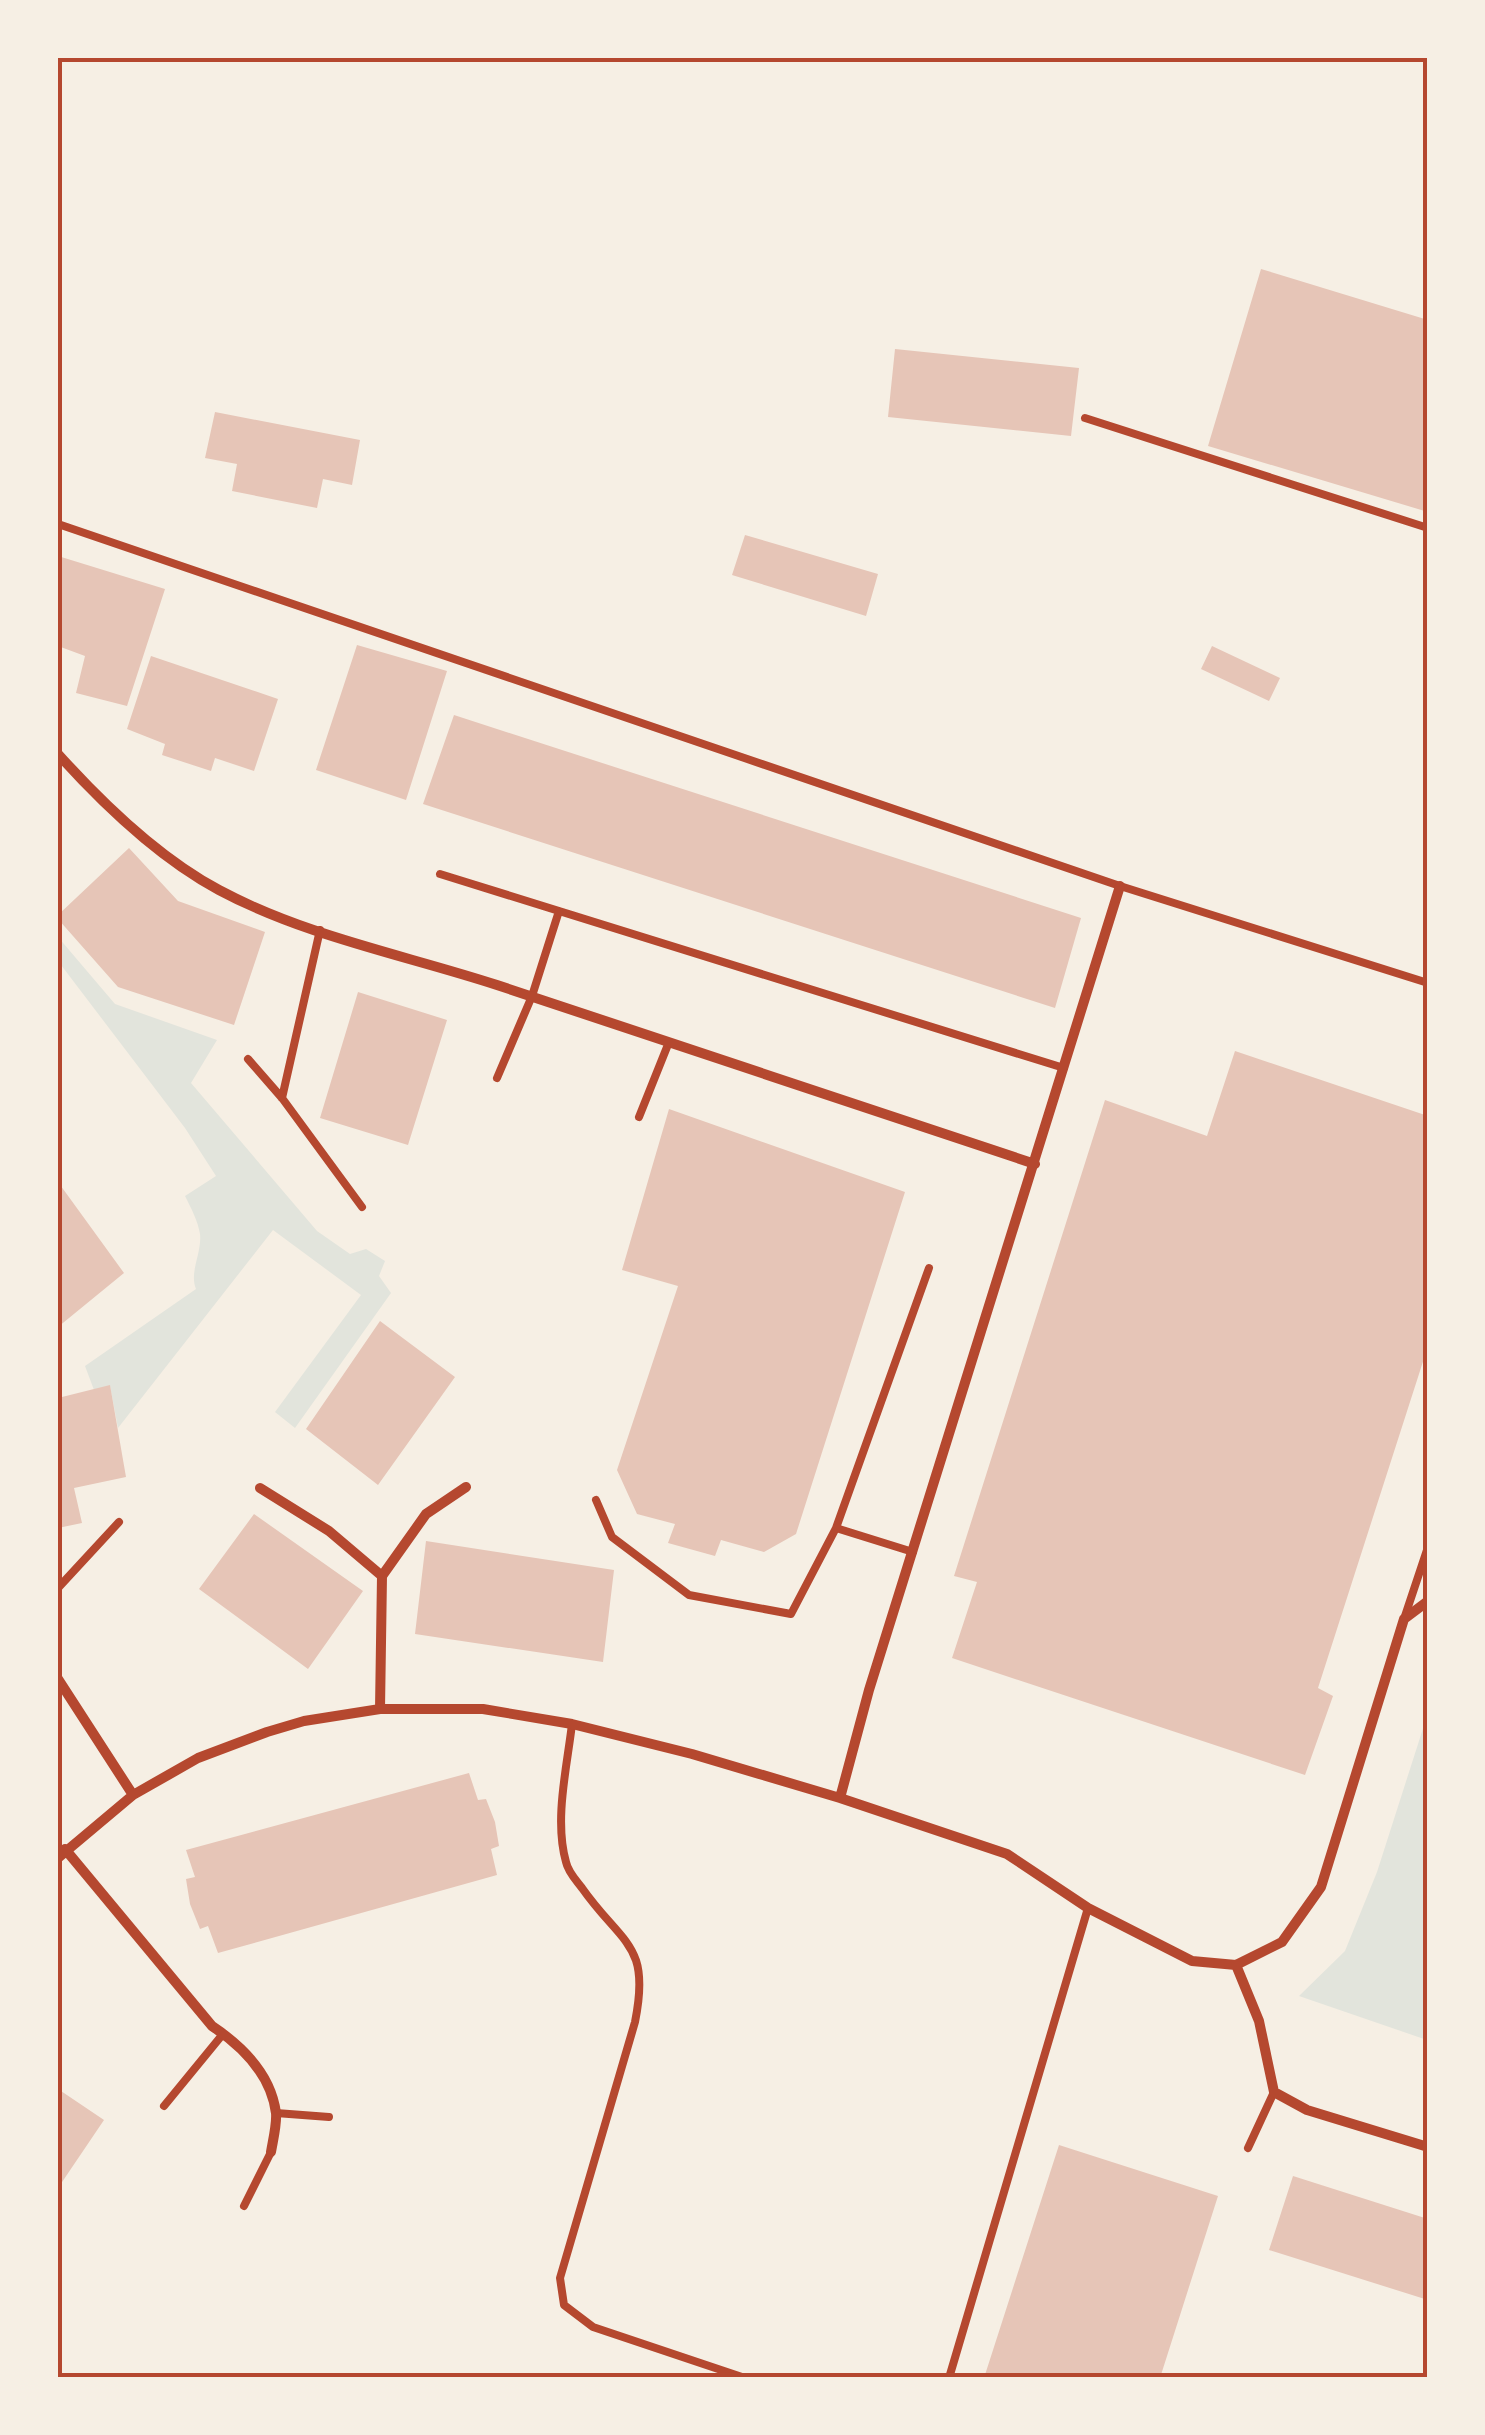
<svg xmlns="http://www.w3.org/2000/svg" width="1485" height="2435" viewBox="0 0 1485 2435" font-family="Signika,sans-serif">
  <style>
    .green { fill: #e2e4dc }
    .building { fill: #e6c5b7 }
    .lines { fill: none; stroke-linecap: round; stroke-linejoin: round }
    .service { stroke: #b5482f; stroke-width: 8 }
    .minor { stroke: #b5482f; stroke-width: 10 }
    .neatline { fill: none; stroke: #b5482f; stroke-width: 4 }
  </style>
  <rect width="100%" height="100%" fill="#f6efe4"/>
  <path class="green" d="M 58,937 L 115,1004 L 217,1040 L 191,1083 L 317,1231 L 350,1254 L 366,1249 L 385,1261 L 379,1276 L 391,1293 L 295,1428 L 275,1412 L 361,1295 L 273,1230 L 118,1428 L 110,1386 L 94,1390 L 85,1366 L 196,1289 C 189,1272 202,1253 200,1234 C 198,1221 191,1208 185,1196 L 216,1176 L 185,1128 L 58,961 Z
    M 1427,1716 L 1428,2040 L 1427,2040 L 1299,1996 L 1345,1951 L 1377,1872 Z"/>
  <path class="building" d="M 1261,269 L 1428,320 L 1428,512 L 1208,446 Z
    M 895,349 L 1079,368 L 1071,436 L 888,417 Z
    M 215,412 L 360,440 L 352,485 L 323,479 L 317,508 L 232,491 L 237,464 L 205,458 Z
    M 745,535 L 878,574 L 866,616 L 732,575 Z
    M 58,556 L 165,589 L 127,706 L 76,693 L 85,656 L 58,646 Z
    M 357,645 L 447,671 L 406,800 L 316,770 Z
    M 1212,646 L 1280,678 L 1269,701 L 1201,669 Z
    M 151,656 L 278,699 L 254,771 L 215,758 L 211,771 L 162,755 L 165,744 L 127,729 Z
    M 454,715 L 1081,918 L 1055,1008 L 423,804 Z
    M 129,848 L 178,901 L 265,932 L 234,1025 L 118,987 L 58,919 L 58,915 Z
    M 358,992 L 447,1020 L 408,1145 L 320,1118 Z
    M 1235,1051 L 1428,1116 L 1428,1346 L 1318,1688 L 1333,1696 L 1305,1775 L 952,1658 L 977,1582 L 954,1576 L 1105,1100 L 1207,1136 Z
    M 669,1109 L 905,1192 L 796,1534 L 764,1552 L 721,1540 L 715,1556 L 668,1543 L 675,1524 L 637,1514 L 617,1470 L 678,1286 L 622,1270 Z
    M 58,1182 L 124,1273 L 58,1327 Z
    M 380,1321 L 455,1377 L 378,1485 L 306,1429 Z
    M 110,1385 L 126,1477 L 74,1488 L 82,1523 L 58,1528 L 58,1398 Z
    M 254,1514 L 363,1591 L 308,1669 L 199,1589 Z
    M 426,1541 L 614,1570 L 603,1662 L 415,1634 Z
    M 469,1773 L 478,1800 L 486,1799 L 495,1822 L 499,1846 L 491,1849 L 497,1875 L 218,1953 L 208,1926 L 200,1929 L 190,1904 L 186,1879 L 195,1877 L 186,1850 Z
    M 58,2089 L 104,2120 L 58,2188 Z
    M 1059,2145 L 1218,2196 L 1160,2378 L 984,2378 Z
    M 1293,2176 L 1428,2219 L 1428,2300 L 1269,2250 Z"/>
  <g class="lines">
    <path class="service" d="M 1085,418 L 1428,528
      M 58,524 L 1120,886 L 1428,983
      M 440,874 L 1064,1068
      M 248,1059 L 282,1098 L 362,1207
      M 497,1078 L 532,996 L 559,911
      M 282,1098 L 320,930
      M 639,1117 L 669,1042
      M 596,1500 L 612,1537 L 689,1595 L 791,1614 L 836,1528 L 929,1268
      M 836,1528 L 913,1552
      M 58,1588 L 119,1522
      M 1404,1619 L 1428,1547
      M 572,1724 C 567,1767 554,1820 566,1862 C 568,1872 576,1880 582,1888 C 622,1945 651,1943 635,2022 L 560,2278 L 564,2305 L 593,2327 L 745,2378
      M 164,2106 L 223,2034
      M 276,2113 L 329,2117
      M 1248,2148 L 1274,2092
      M 244,2206 L 271,2152
      M 949,2378 L 1088,1908"/>
    <path class="minor" d="M 58,754 C 103,804 159,858 219,890 C 305,936 405,955 497,985 C 677,1044 856,1104 1035,1164
      M 260,1488 L 329,1531 L 382,1576
      M 58,1679 L 133,1795
      M 380,1709 L 382,1576 L 426,1514 L 466,1487
      M 840,1798 L 869,1690 L 1120,886
      M 65,1849 L 212,2026 C 242,2046 271,2074 276,2113 C 277,2124 273,2140 271,2152
      M 58,1858 L 133,1795 L 198,1758 L 267,1732 L 304,1721 L 380,1709 L 483,1709 L 572,1724 L 692,1754 L 840,1798 L 1007,1854 L 1088,1908 L 1192,1961 L 1236,1965 L 1282,1942 L 1321,1887 L 1404,1619 L 1428,1601
      M 1236,1965 L 1259,2021 L 1274,2092 L 1307,2110 L 1428,2147"/>
  </g>
  <rect width="1485" height="2435" fill="none" stroke="#f6efe4" stroke-width="120"/>
  <rect x="60" y="60" width="1365" height="2315" class="neatline"/>
</svg>
